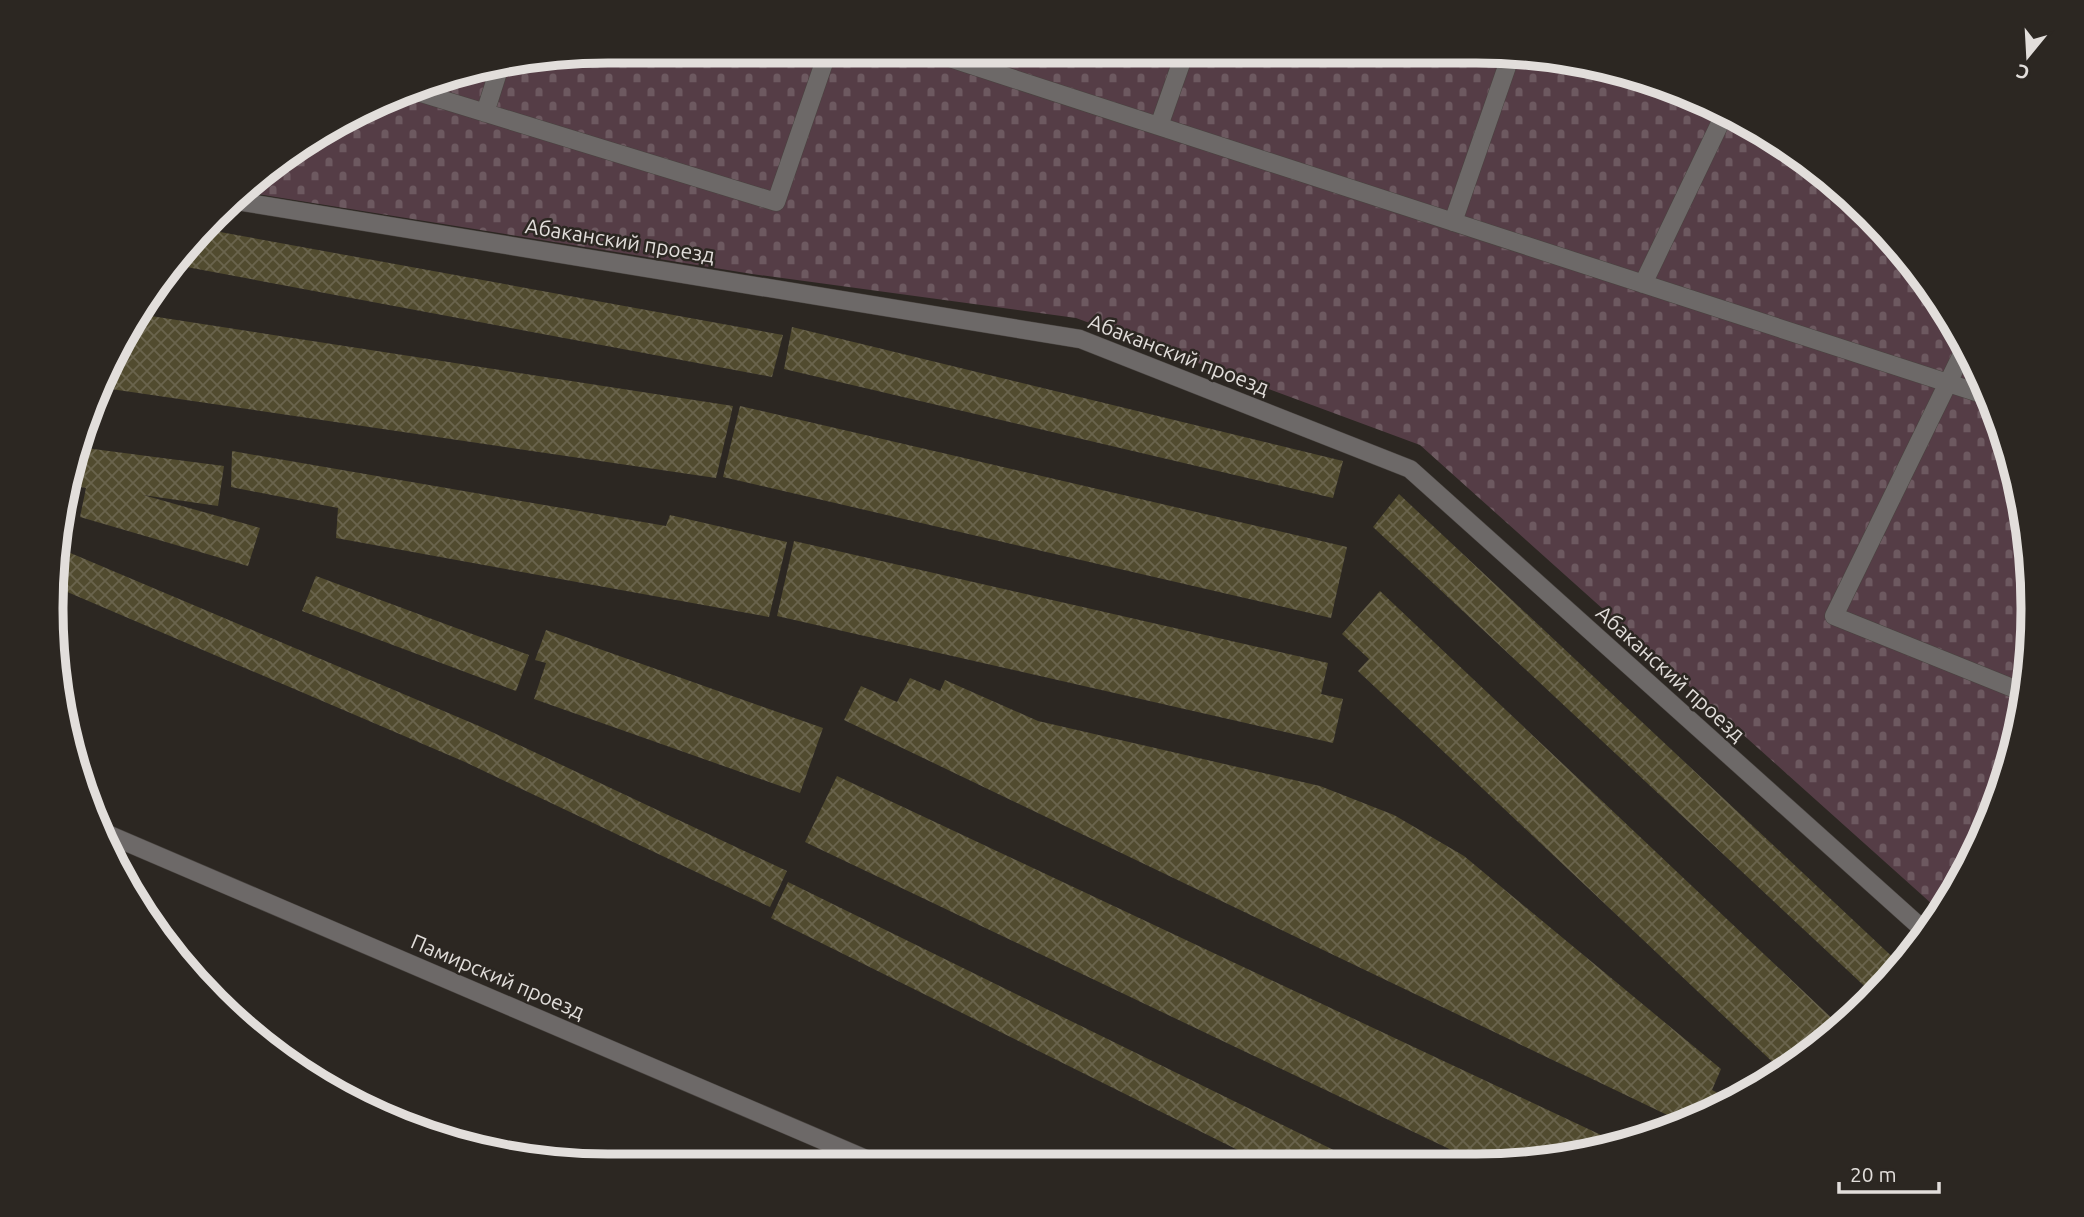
<svg xmlns="http://www.w3.org/2000/svg" width="2084" height="1217" viewBox="0 0 2084 1217" font-family="Ubuntu,sans-serif">
  <style>
    .cemetery { fill: url(#cemetery-stones) }
    .building { fill: url(#building-cross-hatch) }
    .lines { fill: none; stroke-linecap: round; stroke-linejoin: round }
    .minor-casing { stroke: #494440; stroke-width: 19 }
    .minor { stroke: #6d6968; stroke-width: 18 }
    .labels { text-anchor: middle; dominant-baseline: central; stroke-width: 5; stroke-linejoin: round; paint-order: stroke }
    .street-label { font-size: 21px; fill: #e2dedb; stroke: #2c2722 }
    .rim { fill: none; stroke: #e2dedb; stroke-width: 9 }
  </style>
  <defs>
    <pattern id="cemetery-stones" width="16" height="16" patternUnits="userSpaceOnUse" patternTransform="scale(1.75)"><rect width="16" height="16" fill="#553d46"/><path d="M2 7V4a2 2 0 0 1 4 0v3zM10 15v-3a2 2 0 0 1 4 0v3z" fill="#6d5960"/></pattern>
    <pattern id="building-cross-hatch" width="8" height="8" patternUnits="userSpaceOnUse" patternTransform="scale(1.75)"><rect width="8" height="8" fill="#514b2f"/><path d="M0 0l8 8M0 8l8-8" fill="none" stroke="#6a644d"/></pattern>
  </defs>
  <rect width="100%" height="100%" fill="#2c2722"/>
  <path class="cemetery" d="M 609,51 L 1512,52 L 1655,80 L 1785,145 L 1870,214 L 1939,298 L 1991,395 L 2022,499 L 2033,608 L 2023,717 L 1991,822 L 1942,913 L 1420,445 L 1076,318 L 752,274 L 245,192 L 269,166 L 430,80 Z"/>
  <path class="building" d="M 209,230 L 783,335 L 772,377 L 176,265 Z
    M 138,314 L 733,406 L 716,478 L 104,388 Z
    M 792,327 L 1343,461 L 1333,498 L 784,369 Z
    M 740,406 L 1347,547 L 1331,618 L 723,477 Z
    M 78,447 L 224,466 L 218,506 L 143,495 L 260,528 L 248,566 L 80,517 L 86,488 L 68,485 L 70,464 Z
    M 232,451 L 666,526 L 670,515 L 787,542 L 769,617 L 336,538 L 338,508 L 231,487 Z
    M 1399,494 L 1901,965 L 1875,996 L 1373,527 Z
    M 794,541 L 1328,663 L 1321,694 L 1343,699 L 1333,743 L 777,616 Z
    M 61,549 L 479,726 L 787,871 L 770,907 L 465,762 L 58,588 Z
    M 316,576 L 529,655 L 516,691 L 302,611 Z
    M 1380,591 L 1840,1026 L 1782,1071 L 1358,671 L 1369,659 L 1342,634 Z
    M 546,630 L 823,728 L 800,793 L 534,699 L 546,663 L 535,660 Z
    M 910,678 L 940,691 L 945,680 L 1038,721 L 1320,786 L 1394,815 L 1464,856 L 1721,1069 L 1712,1090 L 1734,1101 L 1684,1123 L 844,720 L 861,686 L 897,702 Z
    M 837,776 L 1616,1142 L 1615,1145 L 1512,1165 L 1483,1165 L 805,842 Z
    M 788,882 L 1364,1165 L 1268,1165 L 771,918 Z"/>
  <g class="lines">
    <g class="minor-casing">
      <path id="minor" d="M 928,51 L 1991,397
        M 411,90 L 776,202 L 828,51
        M 485,113 L 499,69
        M 1159,126 L 1185,52
        M 237,201 L 1080,339 L 1410,469 L 1927,933
        M 1453,222 L 1512,52
        M 1643,284 L 1724,115
        M 1965,348 L 1834,616 L 2025,693
        M 98,830 L 880,1165"/>
    </g>
    <use href="#minor" class="minor"/>
  </g>
  <g class="labels">
    <g class="street-label">
      <text transform="translate(620 240) rotate(9)">Абаканский проезд</text>
      <text transform="translate(1179 354) rotate(21)">Абаканский проезд</text>
      <text transform="translate(1671 673) rotate(42)">Абаканский проезд</text>
      <text transform="translate(498 976) rotate(23)">Памирский проезд</text>
    </g>
  </g>
  <path d="M0 0H2084V1217H0ZM608 63H1476A545 545 0 0 1 2021 608V609A545 545 0 0 1 1476 1154H608A545 545 0 0 1 63 609V608A545 545 0 0 1 608 63Z" fill="#2c2722" fill-rule="evenodd"/>
  <path class="rim" d="M608 63H1476A545 545 0 0 1 2021 608V609A545 545 0 0 1 1476 1154H608A545 545 0 0 1 63 609V608A545 545 0 0 1 608 63Z"/>
  <g transform="translate(2028 56) rotate(198)" stroke="#2c2722" stroke-width="5" paint-order="stroke">
  <path d="M0-5L12 26L0 18L-12 26Z" fill="#e2dedb"/>
  <text y="-10" font-size="19" font-weight="bold" text-anchor="middle" fill="#e2dedb">С</text>
  </g>
  <path d="M1839 1182v10h100v-10" fill="none" stroke="#e2dedb" stroke-width="3.5"/>
  <text x="1850" y="1182" font-size="21" fill="#e2dedb" stroke="#2c2722" stroke-width="5" paint-order="stroke">20 m</text>
</svg>
